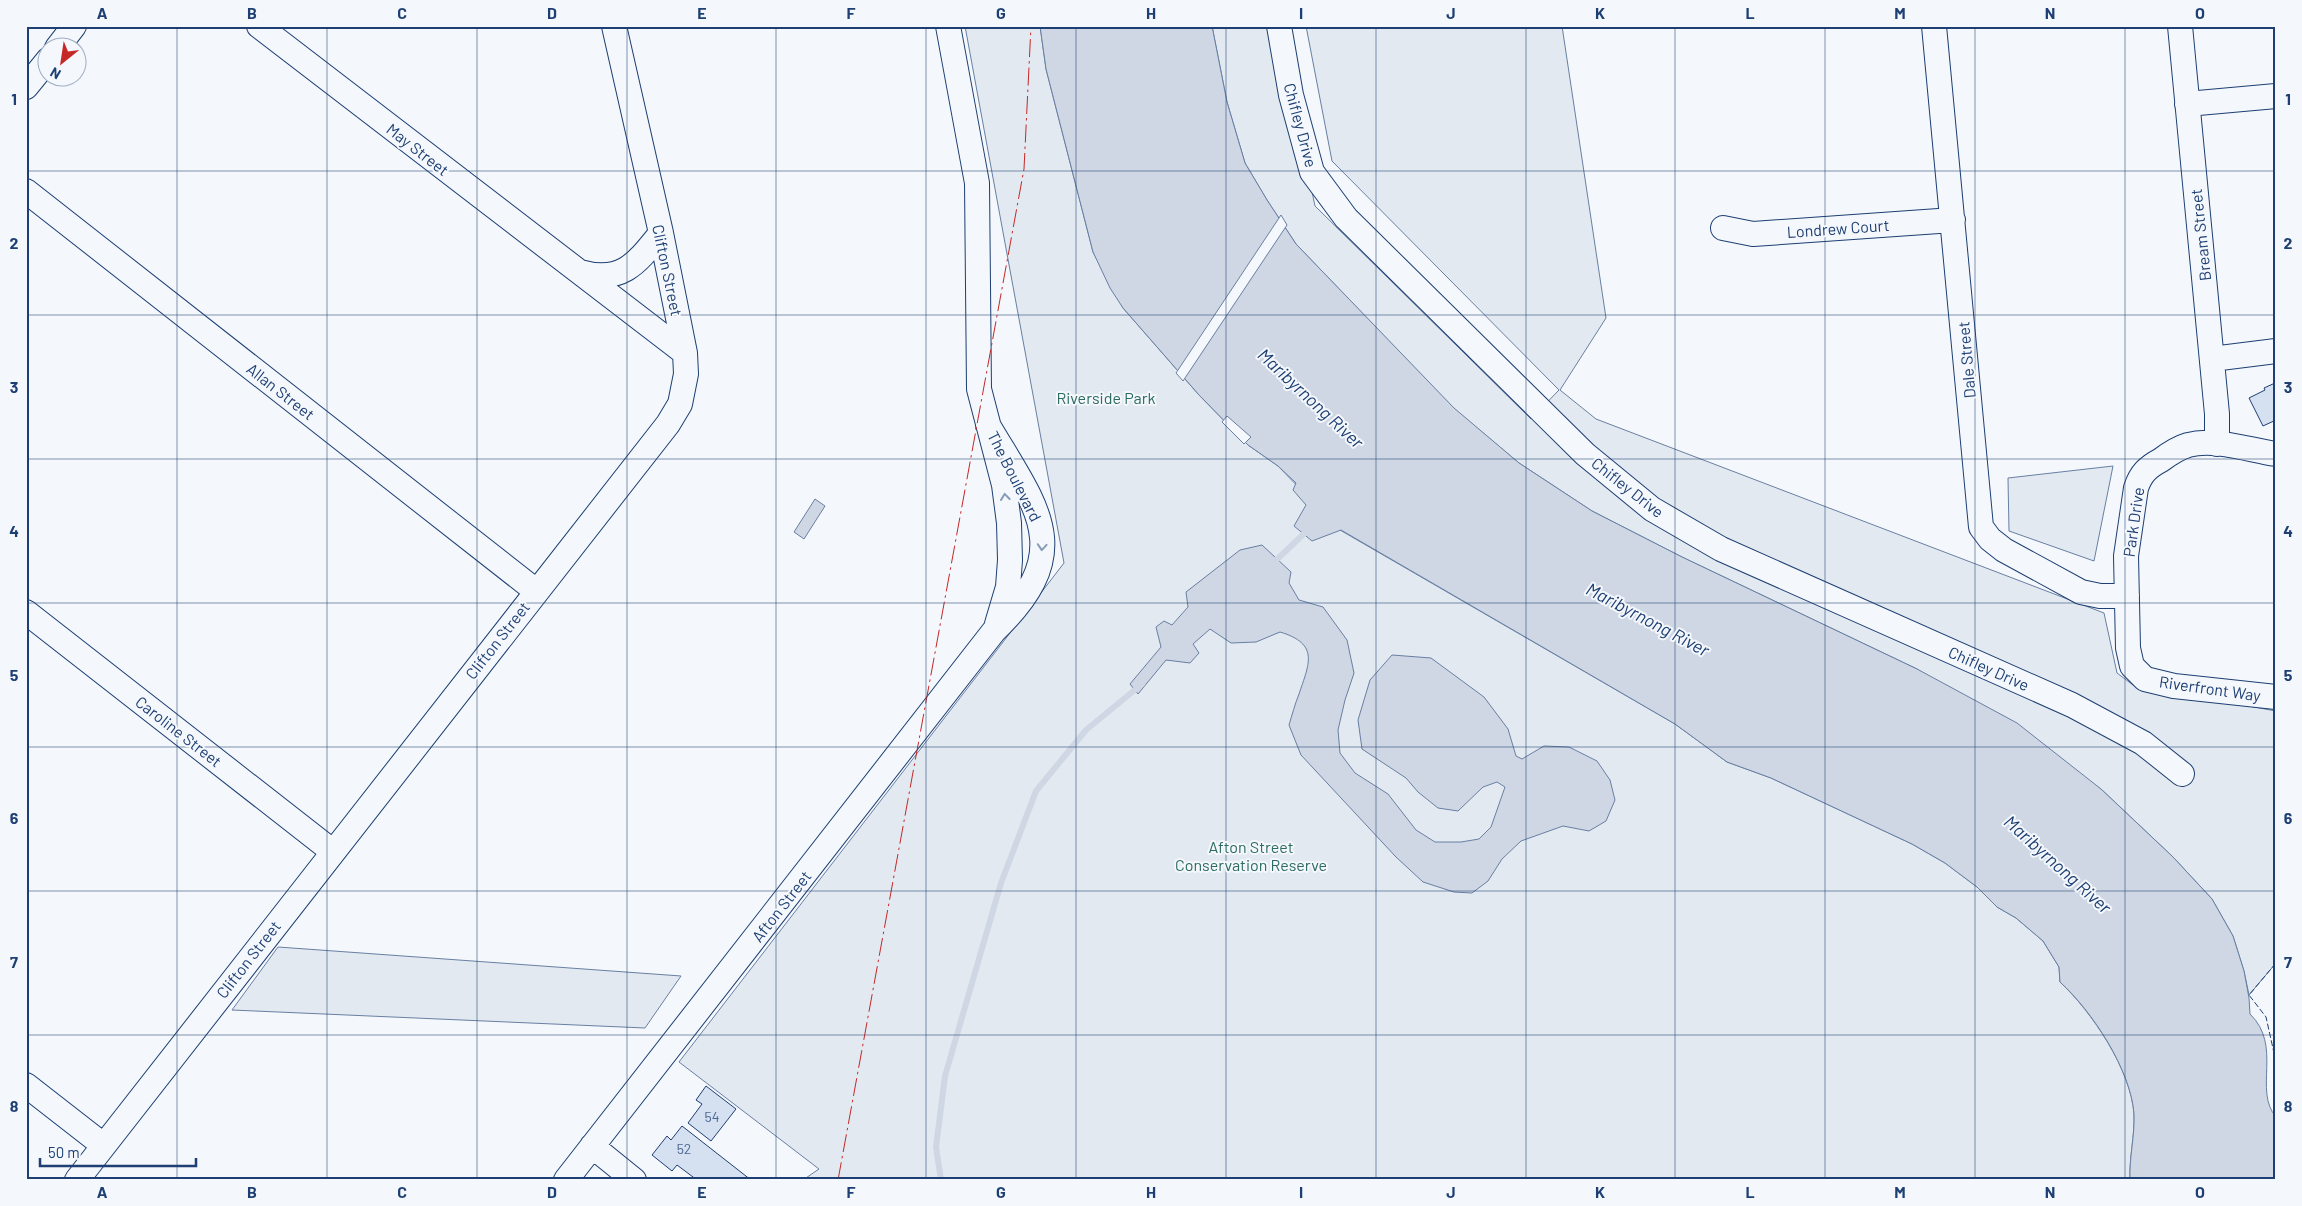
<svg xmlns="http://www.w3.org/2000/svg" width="2302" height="1206" viewBox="0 0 2302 1206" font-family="Barlow,sans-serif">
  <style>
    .green { fill: #e3e9f0; stroke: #687fa3 }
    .water { fill: #cfd7e4; stroke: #687fa3 }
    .pier { fill: #f4f7fb; stroke: #687fa3 }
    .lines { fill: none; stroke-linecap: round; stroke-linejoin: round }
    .stream { stroke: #cfd7e4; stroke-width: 6 }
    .building { fill: #d5e0f0; stroke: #1d3f73 }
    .minor-casing { stroke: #1d3f73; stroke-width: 26 }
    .minor { stroke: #f4f7fb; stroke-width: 24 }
    .fence { stroke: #1d3f73; stroke-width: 1; stroke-dasharray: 6 2.5; stroke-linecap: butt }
    .power { stroke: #c62828; stroke-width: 1; stroke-dasharray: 18 4 2.5 4; stroke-linecap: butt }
    .oneway { stroke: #889bb7 }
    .grid { fill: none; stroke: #1d3f73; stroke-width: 1; stroke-opacity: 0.55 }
    .labels { text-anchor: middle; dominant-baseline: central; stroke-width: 4; stroke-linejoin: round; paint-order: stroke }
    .number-label { font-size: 14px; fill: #4b6792 }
    .street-label { font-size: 16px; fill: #1d3f73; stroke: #f4f7fb }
    .park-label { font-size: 16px; fill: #2c6c60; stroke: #f4f7fb }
    .water-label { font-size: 18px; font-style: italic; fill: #1d3f73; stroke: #f4f7fb }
    .neatline { fill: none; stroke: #1d3f73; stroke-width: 2 }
    .grid-label { font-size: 16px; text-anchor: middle; font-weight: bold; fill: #1d3f73 }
  </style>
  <rect width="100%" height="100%" fill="#f4f7fb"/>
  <path class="green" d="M 965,26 L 1040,26 L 1046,69 L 1093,252 L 1123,308 L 1199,395 L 1248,445 L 1278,466 L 1340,530 L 1675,724 L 1727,762 L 1771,778 L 1912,844 L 1945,863 L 1977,887 L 1997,907 L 2016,918 L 2043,941 L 2059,967 L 2060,982 C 2092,1012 2131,1070 2134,1114 C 2135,1135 2129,1158 2130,1180 L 803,1180 L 819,1169 L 679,1062 L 1064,563 Z
    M 1212,26 L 1277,26 L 1315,206 L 1531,419 L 1559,390 L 1332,161 L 1306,26 L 1562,26 L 1606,318 L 1560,390 L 1596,419 L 2104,613 L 2117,673 L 2133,685 L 2276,711 L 2276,963 L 2249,995 L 2244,971 L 2233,936 L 2212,899 L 2173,857 L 2101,789 L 1917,669 L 1682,557 L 1592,511 L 1519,463 L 1453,408 L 1296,244 L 1267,200 L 1245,163 L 1227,102 Z
    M 2113,466 L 2094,561 L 2009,531 L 2008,478 Z
    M 278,947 L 681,976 L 645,1028 L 232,1010 Z"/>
  <path class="water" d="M 1040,26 L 1212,26 L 1227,102 L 1245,163 L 1267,200 L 1296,244 L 1454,408 L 1519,463 L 1592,511 L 1682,557 L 1917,669 L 2017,723 L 2101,789 L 2173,857 L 2212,899 L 2233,936 L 2244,971 L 2249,998 L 2250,1014 C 2283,1046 2253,1090 2276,1117 L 2276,1180 L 2130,1180 C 2129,1158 2135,1135 2134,1114 C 2131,1070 2092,1011 2060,982 L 2059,967 L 2043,941 L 2016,918 L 1997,907 L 1977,887 L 1945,863 L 1912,844 L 1771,778 L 1727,762 L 1675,724 L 1341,530 L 1312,541 L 1294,526 L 1306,505 L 1293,490 L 1296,483 L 1278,466 L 1248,445 L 1199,395 L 1123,308 L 1110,288 L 1093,252 L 1046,69 Z
    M 815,499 L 825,506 L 804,539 L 794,532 Z
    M 1262,545 L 1291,572 L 1289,583 L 1299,600 L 1323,607 L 1347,640 L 1354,673 L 1345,700 L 1338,730 L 1340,753 L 1355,773 L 1388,794 L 1416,830 L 1435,842 L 1461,842 L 1479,839 L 1491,827 L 1505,787 L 1497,782 L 1483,787 L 1458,811 L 1438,808 L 1418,792 L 1406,778 L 1362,749 L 1358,720 L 1370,680 L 1392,655 L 1431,658 L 1484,697 L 1508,729 L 1516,756 L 1522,759 L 1544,746 L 1569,747 L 1597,761 L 1610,780 L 1615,800 L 1606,821 L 1589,831 L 1563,826 L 1521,841 L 1502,859 L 1488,881 L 1472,893 L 1454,892 L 1423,882 L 1396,857 L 1301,755 L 1289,725 C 1292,715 1295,704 1299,694 C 1309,664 1320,644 1280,632 L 1256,642 L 1231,643 L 1210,629 L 1193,644 L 1199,653 L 1190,663 L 1166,660 L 1138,694 L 1130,684 L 1161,647 L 1156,627 L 1164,621 L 1172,625 L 1188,607 L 1186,592 L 1240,550 Z"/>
  <path class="pier" d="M 1281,215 L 1287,225 L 1183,381 L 1176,373 Z
    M 1227,416 L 1251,437 L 1244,444 L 1222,422 Z"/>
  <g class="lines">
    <path class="stream" d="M 1271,565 L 1309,529
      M 941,1180 L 936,1147 L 945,1076 L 1001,883 L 1036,791 L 1086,730 L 1142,684"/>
  </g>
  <path class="building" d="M 2275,383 L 2276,420 L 2263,426 L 2249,398 L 2265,390 L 2264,388 Z
    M 706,1086 L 736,1109 L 711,1141 L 688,1123 L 702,1104 L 696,1100 Z
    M 682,1126 L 751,1180 L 697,1180 L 677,1165 L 672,1171 L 652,1155 L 667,1136 L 671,1140 Z"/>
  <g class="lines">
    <g class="minor-casing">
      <path id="minor" d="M 259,26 L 685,353
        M 948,26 L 977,183 L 979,389 L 1004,485 L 1009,523 L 1010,560 L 1008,587 L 997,624
        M 1279,26 L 1291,95 L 1312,172 L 1346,218 L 1585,454 L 1652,509 L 1721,549 L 2072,705 L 2143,743 L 2182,774
        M 1934,26 L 1981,527 L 1990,539 L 2004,550 L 2081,592 L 2100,596 L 2127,596
        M 2180,26 L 2217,414 L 2217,444
        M 57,48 L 74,26
        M 26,87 L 48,60
        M 2187,104 L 2276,96
        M 26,191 L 536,591
        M 1723,228 L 1753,234 L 1953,220
        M 580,272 C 622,284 637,263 661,233
        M 2212,359 L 2276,351
        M 2276,454 C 2249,450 2215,438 2188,445 C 2178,448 2169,454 2161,460 C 2148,467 2141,473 2136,488 L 2126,556 L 2128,648 L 2132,666 L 2145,679 L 2174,686 L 2276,697
        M 26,612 L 332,851
        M 26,1085 L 103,1145
        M 592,1146 L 634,1180
        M 77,1180 L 668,424 L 680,404 L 686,374 L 685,353 L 661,233 L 614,26
        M 566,1180 L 994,631 C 1078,551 1037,508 988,425"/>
    </g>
    <use href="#minor" class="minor"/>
    <path class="fence" d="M 2276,963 L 2249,995 L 2266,1017 L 2276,1062"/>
    <path class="power" d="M 838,1180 L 1024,169 L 1031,26"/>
  </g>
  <defs><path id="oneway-chevron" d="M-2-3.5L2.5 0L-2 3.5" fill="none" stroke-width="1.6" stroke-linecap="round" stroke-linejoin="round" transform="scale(1.25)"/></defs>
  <g class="oneway">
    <use href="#oneway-chevron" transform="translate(1005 497) rotate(-97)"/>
    <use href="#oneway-chevron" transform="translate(1042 547) rotate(94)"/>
  </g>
  <path class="grid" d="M 177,26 L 177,1180M 327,26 L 327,1180M 477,26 L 477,1180M 627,26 L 627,1180M 776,26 L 776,1180M 926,26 L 926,1180M 1076,26 L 1076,1180M 1226,26 L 1226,1180M 1376,26 L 1376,1180M 1526,26 L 1526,1180M 1675,26 L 1675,1180M 1825,26 L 1825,1180M 1975,26 L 1975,1180M 2125,26 L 2125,1180M 26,171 L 2276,171M 26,315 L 2276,315M 26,459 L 2276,459M 26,603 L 2276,603M 26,747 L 2276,747M 26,891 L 2276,891M 26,1035 L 2276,1035"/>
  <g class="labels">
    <g class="number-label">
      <text x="712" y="1116">54</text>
      <text x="684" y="1148">52</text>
    </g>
    <g class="street-label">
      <text transform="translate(1301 125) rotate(75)">Chifley Drive</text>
      <text transform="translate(418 149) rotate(38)">May Street</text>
      <text transform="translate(1838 228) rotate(-4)">Londrew Court</text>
      <text transform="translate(2200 235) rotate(-96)">Bream Street</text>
      <text transform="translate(668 270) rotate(78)">Clifton Street</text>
      <text transform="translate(1966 360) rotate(-95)">Dale Street</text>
      <text transform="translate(281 391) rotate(38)">Allan Street</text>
      <text transform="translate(1015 476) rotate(63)">The Boulevard</text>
      <text transform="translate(1628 487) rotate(38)">Chifley Drive</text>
      <text transform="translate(2133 522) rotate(-82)">Park Drive</text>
      <text transform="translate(497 640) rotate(-52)">Clifton Street</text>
      <text transform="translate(1989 668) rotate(24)">Chifley Drive</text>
      <text transform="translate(2210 688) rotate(8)">Riverfront Way</text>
      <text transform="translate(179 731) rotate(38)">Caroline Street</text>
      <text transform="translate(781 906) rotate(-52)">Afton Street</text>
      <text transform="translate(248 959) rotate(-52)">Clifton Street</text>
    </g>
    <g class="park-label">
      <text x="1106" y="397">Riverside Park</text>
      <text x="1251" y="846">Afton Street<tspan x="1251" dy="18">Conservation Reserve</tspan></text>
    </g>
    <g class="water-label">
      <text transform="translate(1311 398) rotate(43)">Maribyrnong River</text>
      <text transform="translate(1648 619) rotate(28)">Maribyrnong River</text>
      <text transform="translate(2058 864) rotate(42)">Maribyrnong River</text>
    </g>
  </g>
  <rect width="2302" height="1206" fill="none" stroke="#f4f7fb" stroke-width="55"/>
  <g transform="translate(62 62) rotate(210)"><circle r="24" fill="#f4f7fb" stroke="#9eadc5"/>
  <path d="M0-4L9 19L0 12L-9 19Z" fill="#c62828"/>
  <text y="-8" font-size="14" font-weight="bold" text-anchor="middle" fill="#1d3f73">N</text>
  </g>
  <path d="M40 1158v8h156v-8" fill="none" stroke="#1d3f73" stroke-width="2.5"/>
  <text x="48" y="1158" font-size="15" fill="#1d3f73" stroke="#f4f7fb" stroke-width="4" paint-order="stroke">50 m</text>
  <rect x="28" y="28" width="2246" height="1150" class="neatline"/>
  <g class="grid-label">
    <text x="102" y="19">A</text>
    <text x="252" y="19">B</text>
    <text x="402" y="19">C</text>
    <text x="552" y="19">D</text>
    <text x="702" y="19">E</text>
    <text x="851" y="19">F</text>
    <text x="1001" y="19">G</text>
    <text x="1151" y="19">H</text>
    <text x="1301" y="19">I</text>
    <text x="1451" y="19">J</text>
    <text x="1600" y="19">K</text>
    <text x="1750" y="19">L</text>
    <text x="1900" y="19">M</text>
    <text x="2050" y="19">N</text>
    <text x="2200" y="19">O</text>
    <text x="14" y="105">1</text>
    <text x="2288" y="105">1</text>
    <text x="14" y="249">2</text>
    <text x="2288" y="249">2</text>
    <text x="14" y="393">3</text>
    <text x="2288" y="393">3</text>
    <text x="14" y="537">4</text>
    <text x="2288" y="537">4</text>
    <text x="14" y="681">5</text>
    <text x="2288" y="681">5</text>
    <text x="14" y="824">6</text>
    <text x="2288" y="824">6</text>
    <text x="14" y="968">7</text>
    <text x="2288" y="968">7</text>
    <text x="14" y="1112">8</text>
    <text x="2288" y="1112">8</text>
    <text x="102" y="1198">A</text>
    <text x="252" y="1198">B</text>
    <text x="402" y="1198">C</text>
    <text x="552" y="1198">D</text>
    <text x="702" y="1198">E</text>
    <text x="851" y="1198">F</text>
    <text x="1001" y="1198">G</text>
    <text x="1151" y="1198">H</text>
    <text x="1301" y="1198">I</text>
    <text x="1451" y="1198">J</text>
    <text x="1600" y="1198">K</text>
    <text x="1750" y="1198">L</text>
    <text x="1900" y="1198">M</text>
    <text x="2050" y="1198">N</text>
    <text x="2200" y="1198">O</text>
  </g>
</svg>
